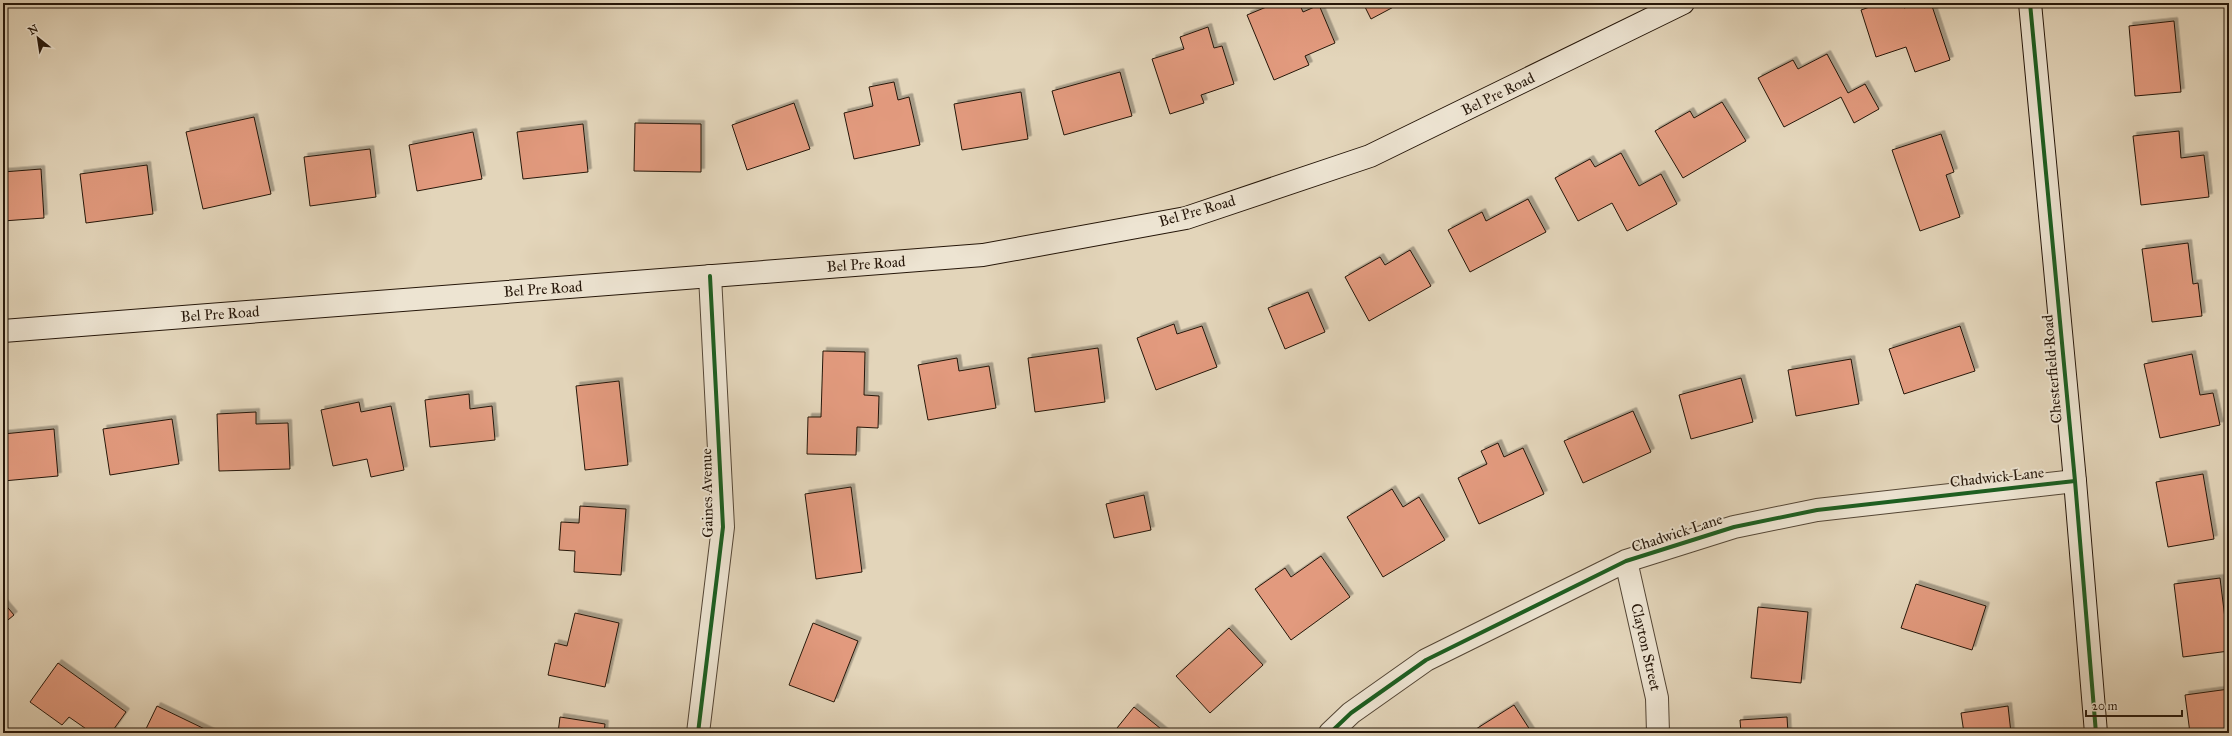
<svg xmlns="http://www.w3.org/2000/svg" width="2232" height="736" viewBox="0 0 2232 736" font-family="'IM FELL Great Primer',serif">
  <style>
    .building { fill: #e29a7e; stroke: #251609; filter: url(#shadow) }
    .lines { fill: none; stroke-linecap: round; stroke-linejoin: round }
    .street-casing { stroke: #544635; stroke-width: 24 }
    .secondary-casing { stroke: #251609; stroke-width: 24 }
    .street { stroke: #ede4d2; stroke-width: 22 }
    .secondary { stroke: #ede4d2; stroke-width: 22 }
    .cycleway-casing { stroke: #ede4d2; stroke-width: 6 }
    .cycleway { stroke: #1b5e20; stroke-width: 4 }
    .labels { text-anchor: middle; dominant-baseline: central; stroke-width: 4; stroke-linejoin: round; paint-order: stroke }
    .street-label { font-size: 15px; fill: #251609; stroke: #ede4d2 }
  </style>
  <defs>
    <filter id="shadow"><feDropShadow dx="3.5" dy="-3.5" stdDeviation="0" flood-color="#0004"/></filter>
  </defs>
  <rect width="100%" height="100%" fill="#e3d5ba"/>
  <filter id="stains"><feTurbulence type="fractalNoise" baseFrequency=".005" numOctaves="4"/><feColorMatrix values="0 0 0 0 .2 0 0 0 0 .09 0 0 0 0 .02 0 0 0 .5 -.17"/></filter>
  <radialGradient id="worn" r=".72"><stop offset=".6" stop-color="#630" stop-opacity="0"/><stop offset="1" stop-color="#630" stop-opacity=".3"/></radialGradient>
  <path class="building" d="M 1276,3 L 1299,3 L 1303,12 L 1319,5 L 1335,43 L 1305,56 L 1309,65 L 1274,80 L 1247,15 Z
    M 1363,3 L 1401,3 L 1371,19 Z
    M 1881,3 L 1902,3 L 1904,8 L 1920,3 L 1931,3 L 1950,60 L 1915,72 L 1906,47 L 1876,57 L 1861,10 Z
    M 2174,21 L 2181,92 L 2135,96 L 2129,26 Z
    M 1208,27 L 1214,48 L 1222,46 L 1234,84 L 1201,95 L 1204,103 L 1170,114 L 1152,59 L 1184,49 L 1180,37 Z
    M 1827,54 L 1848,93 L 1865,84 L 1879,109 L 1854,123 L 1841,97 L 1784,127 L 1758,78 L 1793,60 L 1798,69 Z
    M 1120,72 L 1132,116 L 1064,135 L 1052,91 Z
    M 894,82 L 898,100 L 909,97 L 920,145 L 854,159 L 844,113 L 873,106 L 869,87 Z
    M 1021,92 L 1028,139 L 962,150 L 954,104 Z
    M 1722,102 L 1746,141 L 1683,178 L 1655,131 L 1690,111 L 1694,118 Z
    M 794,103 L 810,149 L 747,170 L 732,125 Z
    M 254,117 L 271,194 L 203,209 L 186,132 Z
    M 635,123 L 701,124 L 701,172 L 634,171 Z
    M 583,124 L 588,172 L 523,179 L 517,132 Z
    M 2179,131 L 2181,158 L 2204,155 L 2209,197 L 2141,205 L 2133,136 Z
    M 473,132 L 482,179 L 417,191 L 409,145 Z
    M 1941,134 L 1954,172 L 1946,175 L 1960,217 L 1920,231 L 1892,150 Z
    M 370,149 L 376,197 L 310,206 L 304,157 Z
    M 1621,153 L 1639,186 L 1661,174 L 1677,204 L 1627,231 L 1612,203 L 1578,221 L 1555,178 L 1590,159 L 1595,167 Z
    M 147,165 L 153,214 L 86,223 L 80,174 Z
    M 41,169 L 44,218 L 3,221 L 3,172 Z
    M 1528,199 L 1546,232 L 1470,272 L 1448,230 L 1482,212 L 1486,221 Z
    M 2188,243 L 2193,284 L 2198,283 L 2202,316 L 2152,322 L 2142,249 Z
    M 1410,250 L 1431,286 L 1369,321 L 1345,277 L 1380,257 L 1385,265 Z
    M 1308,292 L 1325,332 L 1285,349 L 1268,308 Z
    M 1174,324 L 1177,334 L 1202,326 L 1217,367 L 1156,390 L 1137,338 Z
    M 1960,326 L 1975,371 L 1904,394 L 1889,349 Z
    M 1098,348 L 1105,402 L 1035,412 L 1028,358 Z
    M 823,351 L 865,352 L 864,395 L 879,396 L 878,428 L 857,427 L 856,455 L 807,454 L 808,417 L 821,417 Z
    M 2192,354 L 2200,395 L 2213,393 L 2220,425 L 2160,438 L 2144,364 Z
    M 957,358 L 959,371 L 989,366 L 996,408 L 928,420 L 918,365 Z
    M 1851,359 L 1859,404 L 1796,416 L 1788,370 Z
    M 1741,378 L 1753,422 L 1691,439 L 1679,395 Z
    M 619,381 L 628,465 L 585,470 L 576,386 Z
    M 469,394 L 470,409 L 492,406 L 495,440 L 430,447 L 425,400 Z
    M 359,402 L 361,412 L 391,406 L 404,470 L 371,477 L 367,459 L 333,466 L 321,410 Z
    M 1633,411 L 1651,452 L 1583,483 L 1564,441 Z
    M 256,412 L 256,424 L 288,423 L 290,469 L 219,471 L 217,414 Z
    M 172,419 L 179,464 L 110,475 L 103,429 Z
    M 54,429 L 58,476 L 3,481 L 3,434 Z
    M 1498,443 L 1504,457 L 1523,448 L 1544,494 L 1479,524 L 1458,478 L 1487,464 L 1481,451 Z
    M 2203,474 L 2214,539 L 2168,547 L 2156,482 Z
    M 851,487 L 862,572 L 816,579 L 805,494 Z
    M 1392,489 L 1403,507 L 1419,497 L 1445,540 L 1383,577 L 1347,517 Z
    M 1144,495 L 1151,530 L 1114,538 L 1106,504 Z
    M 580,506 L 626,509 L 621,575 L 574,572 L 575,551 L 559,550 L 561,522 L 579,523 Z
    M 1321,556 L 1350,597 L 1291,640 L 1255,589 L 1285,568 L 1291,577 Z
    M 2220,578 L 2229,651 L 2183,657 L 2174,584 Z
    M 1916,584 L 1986,606 L 1972,650 L 1901,628 Z
    M 3,602 L 14,615 L 3,624 Z
    M 1758,607 L 1808,612 L 1801,683 L 1751,678 Z
    M 575,613 L 619,623 L 605,687 L 548,675 L 555,643 L 567,646 Z
    M 813,623 L 858,641 L 834,702 L 789,685 Z
    M 1229,628 L 1263,665 L 1210,713 L 1176,676 Z
    M 58,663 L 126,712 L 111,733 L 92,733 L 69,717 L 62,725 L 30,702 Z
    M 2229,689 L 2229,733 L 2190,733 L 2185,695 Z
    M 1514,705 L 1532,733 L 1479,733 L 1476,729 Z
    M 157,706 L 213,733 L 144,733 Z
    M 2008,706 L 2011,733 L 1964,733 L 1961,713 Z
    M 1134,707 L 1166,733 L 1113,733 Z
    M 560,717 L 605,724 L 604,733 L 558,733 Z
    M 1787,717 L 1788,733 L 1741,733 L 1740,720 Z"/>
  <g class="lines">
    <g class="street-casing">
      <path id="street" d="M 1626,561 L 1657,698 L 1658,733
        M 698,733 L 723,527 L 710,276
        M 1330,733 L 1351,713 L 1426,660 L 1626,561 L 1734,527 L 1817,510 L 2075,481"/>
    </g>
    <g class="secondary-casing">
      <path id="secondary" d="M 2030,3 L 2075,481 L 2096,733
        M 3,331 L 983,255 L 1186,218 L 1370,156 L 1683,3"/>
    </g>
    <use href="#street" class="street"/>
    <use href="#secondary" class="secondary"/>
    <g class="cycleway-casing">
      <path id="cycleway" d="M 2030,3 L 2075,481 L 2096,733
        M 698,733 L 723,527 L 710,276
        M 1330,733 L 1351,713 L 1426,660 L 1626,561 L 1734,527 L 1817,510 L 2075,481"/>
    </g>
    <use href="#cycleway" class="cycleway"/>
  </g>
  <g class="labels">
    <g class="street-label">
      <text transform="translate(1498 94) rotate(-26)">Bel Pre Road</text>
      <text transform="translate(1197 211) rotate(-16)">Bel Pre Road</text>
      <text transform="translate(866 264) rotate(-4)">Bel Pre Road</text>
      <text transform="translate(543 289) rotate(-4)">Bel Pre Road</text>
      <text transform="translate(220 314) rotate(-4)">Bel Pre Road</text>
      <text transform="translate(2052 369) rotate(-95)">Chesterfield Road</text>
      <text transform="translate(1997 477) rotate(-6)">Chadwick Lane</text>
      <text transform="translate(707 493) rotate(-91)">Gaines Avenue</text>
      <text transform="translate(1677 533) rotate(-18)">Chadwick Lane</text>
      <text transform="translate(1646 647) rotate(77)">Clayton Street</text>
    </g>
  </g>
  <rect width="2232" height="736" fill="none" stroke="#e3d5ba" stroke-width="16"/>
  <rect x="4" y="4" width="2224" height="728" fill="none" stroke="#251609" stroke-width="2"/>
  <rect x="8" y="8" width="2216" height="720" fill="none" stroke="#251609"/>
  <g transform="translate(38 38) rotate(330)" stroke="#ede4d2" stroke-width="3" paint-order="stroke">
  <path d="M0-3L7 15L0 10L-7 15Z" fill="#251609"/>
  <text y="-6" font-size="11" font-weight="bold" text-anchor="middle" fill="#251609">N</text>
  </g>
  <path d="M2086 710v6h96v-6" fill="none" stroke="#251609" stroke-width="2"/>
  <text x="2092" y="710" font-size="12" fill="#251609" stroke="#ede4d2" stroke-width="3" paint-order="stroke">20 m</text>
  <rect width="100%" height="100%" filter="url(#stains)"/>
  <rect width="100%" height="100%" fill="url(#worn)"/>
</svg>
